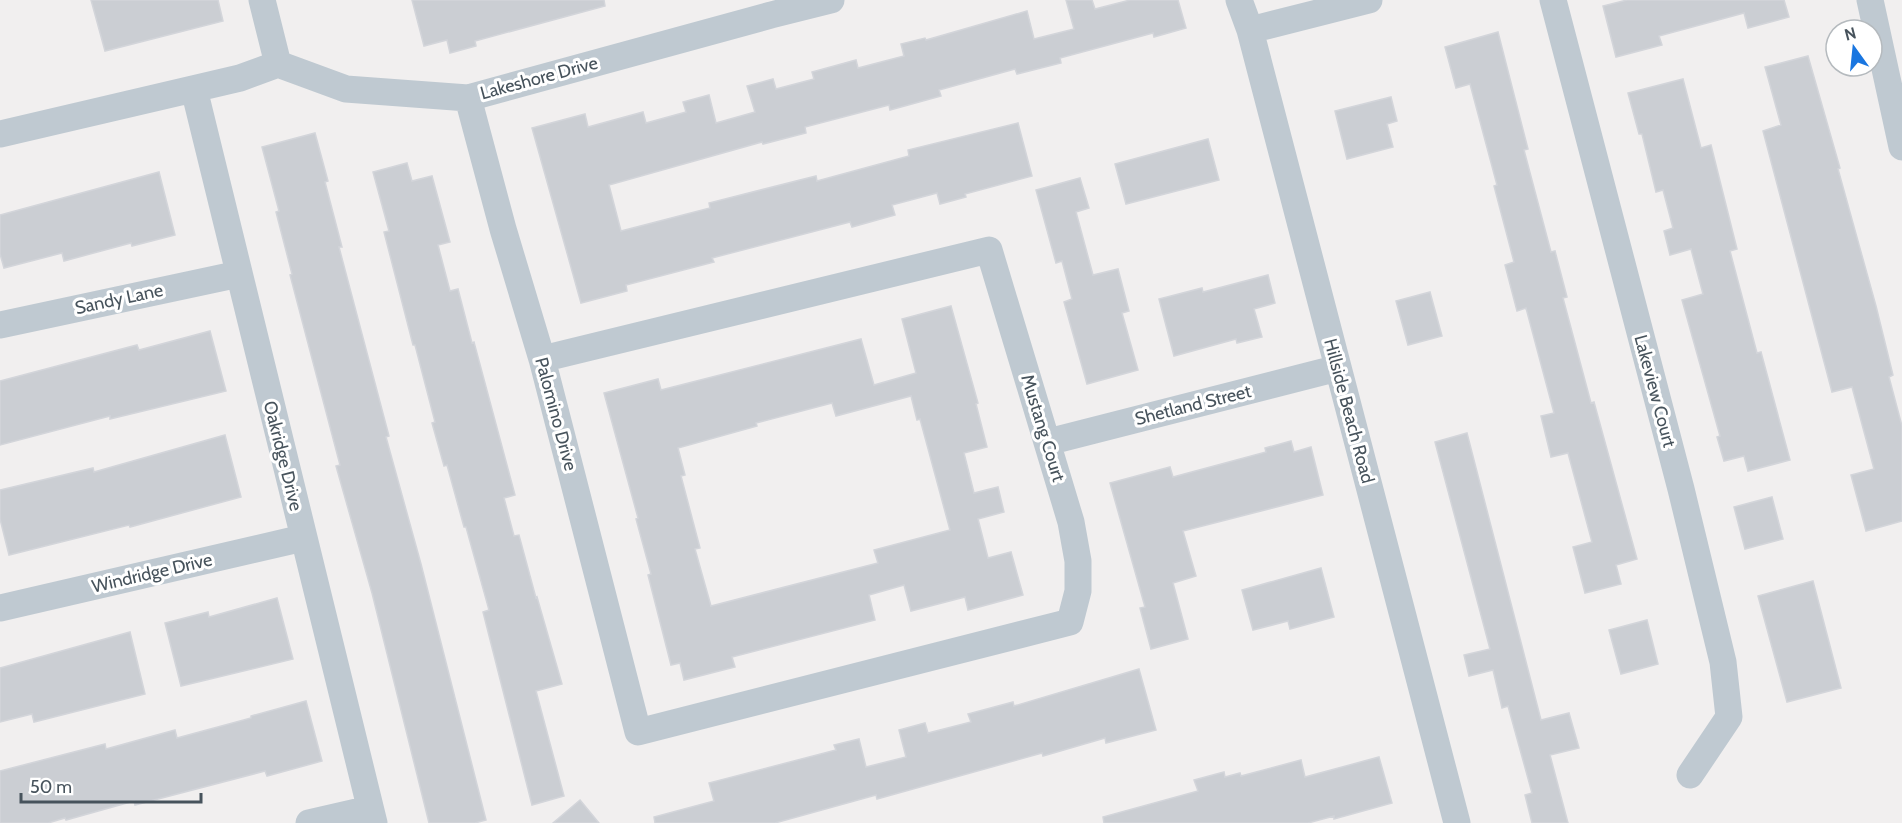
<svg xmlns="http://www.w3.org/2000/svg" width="1902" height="823" viewBox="0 0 1902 823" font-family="Cabin,sans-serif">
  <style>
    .building { fill: #cbced3; stroke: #d3d5da; stroke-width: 1.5; fill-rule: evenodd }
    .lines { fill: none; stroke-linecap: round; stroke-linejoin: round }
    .street { stroke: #bfc9d1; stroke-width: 27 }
    .labels { text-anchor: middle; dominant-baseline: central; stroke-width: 6; stroke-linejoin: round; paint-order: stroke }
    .street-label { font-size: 18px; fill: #47535c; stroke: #fff }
  </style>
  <rect width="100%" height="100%" fill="#f1efef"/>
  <path class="building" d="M 91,0 L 218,0 L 223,21 L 105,51 Z
    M 412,0 L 604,0 L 605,6 L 475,41 L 476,46 L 450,53 L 447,40 L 424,46 Z
    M 1066,0 L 1092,0 L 1095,9 L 1130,0 L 1178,0 L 1186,28 L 1154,37 L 1153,33 L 1060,58 L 1061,63 L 1017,74 L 1015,69 L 939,90 L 941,96 L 890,110 L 889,105 L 805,127 L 806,133 L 763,144 L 762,142 L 609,185 L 621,231 L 710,208 L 709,203 L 816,176 L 817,181 L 909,156 L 908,150 L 1018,123 L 1032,176 L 965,194 L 966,197 L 940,204 L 937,193 L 892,205 L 895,215 L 852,227 L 850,222 L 712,258 L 714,262 L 626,285 L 627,291 L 581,303 L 532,128 L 585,114 L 588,127 L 643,112 L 646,123 L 686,112 L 683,102 L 709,95 L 716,123 L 755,112 L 747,86 L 773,79 L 776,89 L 814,79 L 812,72 L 856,60 L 858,68 L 904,56 L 901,44 L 925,38 L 926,40 L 1027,11 L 1034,39 L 1074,29 Z
    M 1627,0 L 1784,0 L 1789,17 L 1748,28 L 1744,13 L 1659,36 L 1662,45 L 1616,57 L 1603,6 Z
    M 1498,32 L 1528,149 L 1524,150 L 1551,252 L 1555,251 L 1567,297 L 1563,298 L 1591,403 L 1594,402 L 1637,559 L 1616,565 L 1621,584 L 1585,593 L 1573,547 L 1592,542 L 1568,453 L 1551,457 L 1541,416 L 1554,413 L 1526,308 L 1517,311 L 1505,265 L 1514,262 L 1494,186 L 1497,185 L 1470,84 L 1456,88 L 1445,47 Z
    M 1808,56 L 1840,168 L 1838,169 L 1876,306 L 1893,375 L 1889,377 L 1902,426 L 1902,521 L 1866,531 L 1851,475 L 1874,469 L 1852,387 L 1832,392 L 1763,131 L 1781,125 L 1765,67 Z
    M 1683,79 L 1701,148 L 1711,145 L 1737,249 L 1730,251 L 1757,353 L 1761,352 L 1790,460 L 1748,471 L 1744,456 L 1724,461 L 1717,437 L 1720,436 L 1682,300 L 1703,294 L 1691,249 L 1670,255 L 1664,231 L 1673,228 L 1663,190 L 1656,192 L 1642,134 L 1639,134 L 1628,93 Z
    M 1391,97 L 1397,121 L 1387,124 L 1393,147 L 1347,159 L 1335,111 Z
    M 315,133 L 328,181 L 325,182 L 342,247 L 339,247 L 389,436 L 386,437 L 421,564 L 486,820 L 475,823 L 429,823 L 372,593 L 336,466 L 340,465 L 290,275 L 292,274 L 276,212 L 279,211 L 262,147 Z
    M 1208,139 L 1219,180 L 1126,204 L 1115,164 Z
    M 407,163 L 412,181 L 432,176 L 450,242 L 438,245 L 450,291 L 458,289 L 472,343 L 474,342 L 515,495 L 504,498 L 514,536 L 519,535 L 536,598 L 537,597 L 562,684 L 536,691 L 564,796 L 532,805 L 483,612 L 489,610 L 466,527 L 464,527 L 447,465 L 444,466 L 432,423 L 435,422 L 415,345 L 413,345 L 384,232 L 389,231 L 373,172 Z
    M 159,172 L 175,235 L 132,246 L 131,243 L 64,261 L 62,253 L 4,268 L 0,254 L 0,215 Z
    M 1080,178 L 1089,208 L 1076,212 L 1093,275 L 1118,269 L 1129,311 L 1122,313 L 1138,370 L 1087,384 L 1064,302 L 1072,299 L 1062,261 L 1056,263 L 1036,190 Z
    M 1268,275 L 1275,303 L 1254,309 L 1262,337 L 1237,343 L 1236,339 L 1174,356 L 1159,299 L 1202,288 L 1203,292 Z
    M 1430,292 L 1442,336 L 1408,345 L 1396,301 Z
    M 951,306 L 978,403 L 976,404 L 987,447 L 964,453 L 974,493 L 998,487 L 1004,512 L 978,519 L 988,558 L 1011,552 L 1023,595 L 968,610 L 965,597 L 911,611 L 904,585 L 869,595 L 875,620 L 732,657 L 735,667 L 684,680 L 680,663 L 671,665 L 648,575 L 651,574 L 636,519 L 638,518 L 604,393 L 658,379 L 661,390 L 861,339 L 874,385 L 916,373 L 902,319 ZM 911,396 L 917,420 L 920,419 L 950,530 L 874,550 L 878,563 L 711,606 L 695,549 L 700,548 L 681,476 L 685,475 L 678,448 L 757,426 L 756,423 L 832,403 L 836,416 Z
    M 210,331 L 226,391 L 110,419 L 110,416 L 0,445 L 0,381 L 137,345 L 139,350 Z
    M 1467,433 L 1541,720 L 1569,713 L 1579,748 L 1550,755 L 1568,823 L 1532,823 L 1525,795 L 1532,793 L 1508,706 L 1502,708 L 1493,670 L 1469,676 L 1464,655 L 1490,649 L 1435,442 Z
    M 225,435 L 241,497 L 130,527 L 129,525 L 9,555 L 0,519 L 0,490 L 93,468 L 94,472 Z
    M 1291,441 L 1294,452 L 1311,447 L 1323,495 L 1183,531 L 1196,576 L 1173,583 L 1188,639 L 1151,649 L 1140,608 L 1145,607 L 1110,483 L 1170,467 L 1173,477 L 1266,452 L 1265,448 Z
    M 1772,497 L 1783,539 L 1745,549 L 1734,507 Z
    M 1321,568 L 1334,617 L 1290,629 L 1288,621 L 1253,630 L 1242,590 Z
    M 1813,581 L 1841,688 L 1787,702 L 1758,596 Z
    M 277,598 L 293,659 L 181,686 L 165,623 L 208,612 L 209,617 Z
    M 1647,620 L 1658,664 L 1621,674 L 1609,630 Z
    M 130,632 L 145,694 L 34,722 L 32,714 L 0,722 L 0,668 Z
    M 1139,669 L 1156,730 L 1106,743 L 1105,738 L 1043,756 L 1042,753 L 877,799 L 876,795 L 775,823 L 655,823 L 654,817 L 714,801 L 709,783 L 836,750 L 834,745 L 859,739 L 866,767 L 906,757 L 899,730 L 925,723 L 928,733 L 971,722 L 968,714 L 1013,702 L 1014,706 Z
    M 306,701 L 322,761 L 267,776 L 265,771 L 135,805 L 134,801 L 66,820 L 65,818 L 48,823 L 0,823 L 0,771 L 105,744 L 106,749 L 175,730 L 177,738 L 251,718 L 251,716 Z
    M 1379,757 L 1392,803 L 1334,819 L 1334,816 L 1308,823 L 1104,823 L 1103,817 L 1198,791 L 1194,780 L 1224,772 L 1225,777 L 1240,773 L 1241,776 L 1301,760 L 1305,777 Z
    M 580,800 L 599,823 L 553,823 Z"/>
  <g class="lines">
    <path class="street" d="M 262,0 L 278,64
      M 1239,0 L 1250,30 L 1457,823
      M 1553,0 L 1681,489 L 1723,662 L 1729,717 L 1690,775
      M 1870,0 L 1902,147
      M 1250,30 L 1369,0
      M 194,89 L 374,823
      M 468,98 L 503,229 L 542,359 L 638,732 L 1070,622 L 1078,591 L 1078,561 L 1071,522 L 989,250 L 542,359
      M 0,134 L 240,78 L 278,64 L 346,89 L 468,98 L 771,15 L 831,0
      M 0,325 L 239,274
      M 1048,442 L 1338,368
      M 0,608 L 303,538
      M 309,823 L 370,809"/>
  </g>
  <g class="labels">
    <g class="street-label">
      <text transform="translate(539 78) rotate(-15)">Lakeshore Drive</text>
      <text transform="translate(119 299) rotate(-12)">Sandy Lane</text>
      <text transform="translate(1655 391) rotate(75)">Lakeview Court</text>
      <text transform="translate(1193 405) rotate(-14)">Shetland Street</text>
      <text transform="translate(1349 411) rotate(75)">Hillside Beach Road</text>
      <text transform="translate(556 414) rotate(75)">Palomino Drive</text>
      <text transform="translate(1043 428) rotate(73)">Mustang Court</text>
      <text transform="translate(283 456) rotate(76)">Oakridge Drive</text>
      <text transform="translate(152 573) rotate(-13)">Windridge Drive</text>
    </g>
  </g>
  <g transform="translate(1854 48) rotate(345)"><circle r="28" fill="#ffffff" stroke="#b5babe" stroke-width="1.5"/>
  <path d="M0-4.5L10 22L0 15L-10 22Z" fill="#1976e0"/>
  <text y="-9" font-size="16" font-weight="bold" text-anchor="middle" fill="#47535c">N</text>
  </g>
  <path d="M21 793v9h180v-9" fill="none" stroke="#47535c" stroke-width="3"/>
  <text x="30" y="793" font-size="18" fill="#47535c" stroke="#ffffff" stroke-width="4.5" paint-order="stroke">50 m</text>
</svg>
